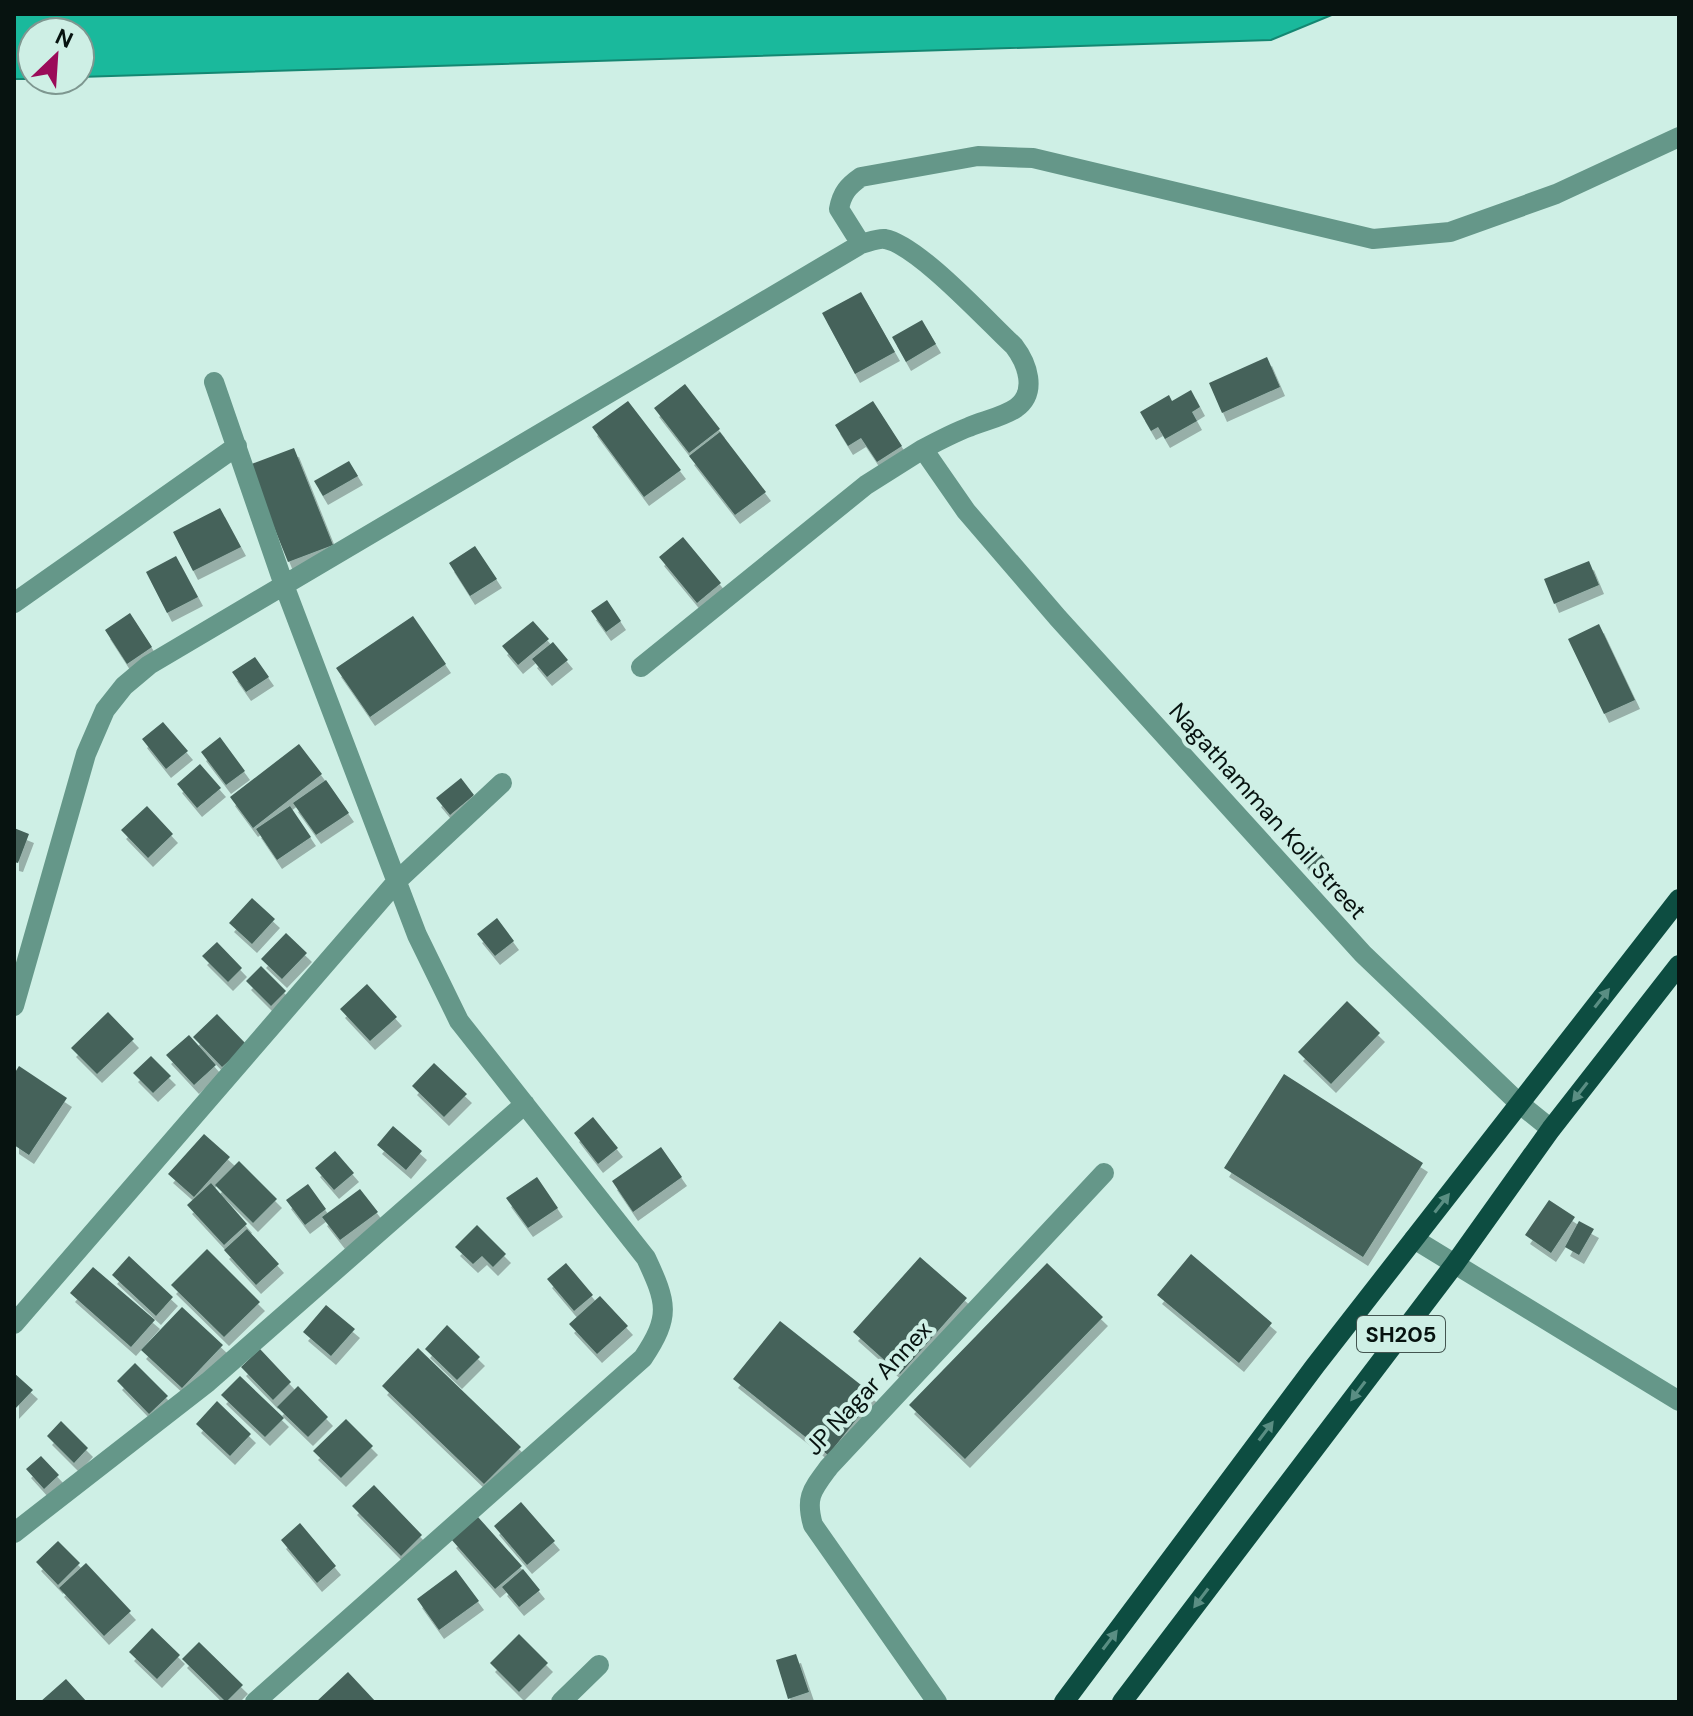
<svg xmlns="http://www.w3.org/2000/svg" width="1693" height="1716" viewBox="0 0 1693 1716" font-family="'DM Sans',sans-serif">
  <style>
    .water { fill: #1ab99c; stroke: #148772; stroke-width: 2 }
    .building { fill: #45625a; filter: url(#shadow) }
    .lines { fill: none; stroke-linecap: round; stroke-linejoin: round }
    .minor { stroke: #659789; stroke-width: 20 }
    .major { stroke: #0d4d41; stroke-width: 20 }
    .oneway { fill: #5a8e83 }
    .labels { text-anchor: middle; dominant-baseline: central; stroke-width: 8; stroke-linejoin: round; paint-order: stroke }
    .shield { fill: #ceefe5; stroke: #435550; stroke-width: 2 }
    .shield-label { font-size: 22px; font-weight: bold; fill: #071310 }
    .street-label { font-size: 24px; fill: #071310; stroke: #ceefe5 }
  </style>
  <defs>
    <filter id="shadow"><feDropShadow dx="5" dy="9" stdDeviation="0" flood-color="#0004"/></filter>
  </defs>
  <rect width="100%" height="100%" fill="#ceefe5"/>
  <path class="water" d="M 14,14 L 1334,14 L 1271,40 L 80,77 L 80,32 L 32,32 L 32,79 L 14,79 Z"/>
  <path class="building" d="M 861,292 L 895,352 L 855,374 L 822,313 Z
    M 922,320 L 936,344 L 906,362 L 892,337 Z
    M 1267,357 L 1280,387 L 1222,413 L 1209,383 Z
    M 685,384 L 720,429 L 689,453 L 654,408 Z
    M 1191,390 L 1200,407 L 1192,412 L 1197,421 L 1165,439 L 1158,427 L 1151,431 L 1140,412 L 1169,395 L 1172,401 Z
    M 628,401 L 681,470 L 644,497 L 592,427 Z
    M 873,401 L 902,446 L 877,462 L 861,438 L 848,446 L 835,425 Z
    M 720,432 L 766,492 L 735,515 L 689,456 Z
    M 294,448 L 333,545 L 288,562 L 249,465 Z
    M 349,461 L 358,476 L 323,496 L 314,481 Z
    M 220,508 L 241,547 L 193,571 L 173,532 Z
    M 683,537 L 721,583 L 697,603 L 659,557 Z
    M 475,546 L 497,579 L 470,596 L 449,563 Z
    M 176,556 L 198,597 L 167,613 L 146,572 Z
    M 1589,561 L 1599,585 L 1554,604 L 1544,579 Z
    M 607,600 L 621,621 L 606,632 L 591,611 Z
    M 130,613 L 152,647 L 127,664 L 105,630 Z
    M 413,616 L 446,664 L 370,717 L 336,668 Z
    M 533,621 L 549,639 L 518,665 L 502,646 Z
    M 1599,624 L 1635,700 L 1604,714 L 1568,639 Z
    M 553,642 L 568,660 L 547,677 L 532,659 Z
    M 255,657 L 269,677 L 246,692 L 232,672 Z
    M 163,722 L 188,751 L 166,769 L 142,739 Z
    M 220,737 L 245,771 L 226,785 L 201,752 Z
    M 299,744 L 322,774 L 253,828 L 230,797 Z
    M 200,764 L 221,788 L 197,808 L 177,784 Z
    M 461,778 L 474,795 L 450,815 L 436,798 Z
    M 326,780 L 349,813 L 316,835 L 293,803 Z
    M 147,806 L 173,834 L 148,858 L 121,830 Z
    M 290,806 L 311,837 L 277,860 L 256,829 Z
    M 14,828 L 29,834 L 18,863 L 14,862 Z
    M 1314,845 L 1329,864 L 1314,875 L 1299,856 Z
    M 252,898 L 275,919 L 252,944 L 229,923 Z
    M 497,918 L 514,941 L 495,956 L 477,934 Z
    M 286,933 L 307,953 L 282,979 L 261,959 Z
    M 217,942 L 242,968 L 228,982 L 202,956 Z
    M 261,966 L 286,991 L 271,1006 L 246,981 Z
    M 367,984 L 397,1017 L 370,1041 L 340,1009 Z
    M 1347,1001 L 1380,1033 L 1331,1084 L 1298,1052 Z
    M 108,1012 L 134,1039 L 97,1074 L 71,1048 Z
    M 217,1014 L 247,1045 L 222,1067 L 193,1037 Z
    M 189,1035 L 216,1065 L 194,1085 L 166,1055 Z
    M 151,1056 L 171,1076 L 153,1093 L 133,1073 Z
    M 434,1063 L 467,1094 L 444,1117 L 412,1086 Z
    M 19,1066 L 67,1098 L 29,1155 L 14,1145 L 14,1074 Z
    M 1284,1074 L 1423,1163 L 1363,1257 L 1224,1168 Z
    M 593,1117 L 618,1148 L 598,1164 L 574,1133 Z
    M 393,1126 L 422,1151 L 406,1170 L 377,1145 Z
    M 204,1134 L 230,1157 L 194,1197 L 168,1174 Z
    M 661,1147 L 682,1177 L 633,1212 L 612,1181 Z
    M 335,1151 L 354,1173 L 334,1190 L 315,1168 Z
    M 239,1161 L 277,1199 L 253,1223 L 215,1185 Z
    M 537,1177 L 558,1208 L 528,1228 L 506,1198 Z
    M 211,1183 L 247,1224 L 224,1245 L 187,1205 Z
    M 308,1184 L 326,1209 L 305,1225 L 286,1200 Z
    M 360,1189 L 378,1212 L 340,1240 L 322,1217 Z
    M 1549,1200 L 1575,1217 L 1551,1253 L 1525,1235 Z
    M 1579,1221 L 1594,1229 L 1579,1255 L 1565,1247 Z
    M 477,1225 L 506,1254 L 493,1267 L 482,1256 L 473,1264 L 455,1247 Z
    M 247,1229 L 279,1264 L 256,1285 L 224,1250 Z
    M 207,1249 L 260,1302 L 224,1337 L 171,1285 Z
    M 1191,1254 L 1272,1323 L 1239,1363 L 1157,1295 Z
    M 129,1256 L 173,1297 L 156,1316 L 112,1275 Z
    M 920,1257 L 967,1298 L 900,1374 L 853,1332 Z
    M 566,1263 L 593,1295 L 574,1311 L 547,1279 Z
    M 1047,1263 L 1103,1317 L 965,1459 L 909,1405 Z
    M 93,1267 L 155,1320 L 131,1347 L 70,1293 Z
    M 600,1296 L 628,1326 L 597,1354 L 569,1324 Z
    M 326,1305 L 355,1329 L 331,1356 L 303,1332 Z
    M 182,1307 L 223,1345 L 182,1388 L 141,1350 Z
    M 780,1321 L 875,1396 L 828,1455 L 733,1379 Z
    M 447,1325 L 480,1357 L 457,1380 L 425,1349 Z
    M 418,1348 L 521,1447 L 484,1484 L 382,1386 Z
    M 260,1349 L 291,1382 L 273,1400 L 241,1367 Z
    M 135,1363 L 168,1396 L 149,1414 L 117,1381 Z
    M 14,1373 L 33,1390 L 14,1410 Z
    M 240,1376 L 284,1418 L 265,1437 L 221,1395 Z
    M 298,1386 L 328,1417 L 308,1437 L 277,1407 Z
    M 217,1401 L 251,1434 L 230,1456 L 196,1424 Z
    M 346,1419 L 373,1446 L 341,1478 L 313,1451 Z
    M 61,1421 L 88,1448 L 74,1463 L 47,1436 Z
    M 41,1456 L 59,1475 L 44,1489 L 26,1469 Z
    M 374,1485 L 422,1535 L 401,1556 L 352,1506 Z
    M 521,1502 L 555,1541 L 527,1565 L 494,1526 Z
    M 478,1517 L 522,1566 L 495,1589 L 451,1539 Z
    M 300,1523 L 336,1566 L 317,1583 L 281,1540 Z
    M 58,1541 L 80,1563 L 58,1585 L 36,1562 Z
    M 86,1563 L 131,1611 L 104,1636 L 59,1588 Z
    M 523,1569 L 540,1590 L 519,1607 L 502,1587 Z
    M 456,1570 L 479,1601 L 439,1630 L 417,1599 Z
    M 152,1628 L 180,1655 L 157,1679 L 129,1652 Z
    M 519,1634 L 548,1663 L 519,1692 L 490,1663 Z
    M 199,1642 L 243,1685 L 226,1702 L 182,1659 Z
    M 796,1654 L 809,1692 L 788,1699 L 776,1660 Z
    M 348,1672 L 376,1702 L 316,1702 Z
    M 66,1679 L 87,1702 L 40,1702 Z"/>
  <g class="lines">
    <path class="minor" d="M 861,244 L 839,209 C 842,193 848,186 861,177 L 978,156 L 1033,158 L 1373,239 L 1450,232 L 1556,194 L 1679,137
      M 214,382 L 284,585 L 417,935 L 459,1021 L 646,1258 C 667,1303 671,1316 643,1358 L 255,1702
      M 14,603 L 237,446
      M 641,667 L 866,485 L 923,449
      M 14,1006 L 86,754 L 105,710 L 124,686 L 149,665 L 861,244 C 869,242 878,238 885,239 C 918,245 987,321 1014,346 C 1027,363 1038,392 1016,408 C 1003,417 983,421 969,427 C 953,433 938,441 923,449 L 966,511 L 1058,618 L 1363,954 L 1520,1104 L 1551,1129
      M 1414,1239 L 1679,1401
      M 14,1324 L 398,880 L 502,783
      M 14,1533 L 208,1382 L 525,1104
      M 561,1702 L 599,1665
      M 937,1702 L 813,1525 C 805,1497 812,1490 829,1467 L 1104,1173"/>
    <path class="major" d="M 1064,1702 L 1315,1366 L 1679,899
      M 1122,1702 L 1454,1265 L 1551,1129 L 1679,965"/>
  </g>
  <defs><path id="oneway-solid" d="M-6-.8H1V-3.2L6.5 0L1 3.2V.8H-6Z" transform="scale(2)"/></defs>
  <g class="oneway">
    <use href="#oneway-solid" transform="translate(1602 998) rotate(-52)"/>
    <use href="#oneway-solid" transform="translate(1580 1092) rotate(128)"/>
    <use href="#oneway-solid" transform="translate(1442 1203) rotate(-52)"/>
    <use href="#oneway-solid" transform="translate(1358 1391) rotate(127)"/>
    <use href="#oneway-solid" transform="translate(1266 1431) rotate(-53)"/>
    <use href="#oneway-solid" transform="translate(1201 1598) rotate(127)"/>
    <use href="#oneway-solid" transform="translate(1110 1640) rotate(-53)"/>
  </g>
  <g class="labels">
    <rect class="shield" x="1357" y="1316" width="88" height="36" rx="6"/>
    <g class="shield-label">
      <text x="1401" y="1334">SH205</text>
    </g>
    <g class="street-label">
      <text transform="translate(1268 811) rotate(48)">Nagathamman Koil Street</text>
      <text transform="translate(868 1388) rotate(-47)">JP Nagar Annex</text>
    </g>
  </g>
  <rect width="1693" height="1716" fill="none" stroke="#071310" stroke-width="32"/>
  <g transform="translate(56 56) rotate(25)"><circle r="38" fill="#ceefe5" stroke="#7e9790" stroke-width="2"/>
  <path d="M0-6L14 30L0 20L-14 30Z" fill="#9b0b59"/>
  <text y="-12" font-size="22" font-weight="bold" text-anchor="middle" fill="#071310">N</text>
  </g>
</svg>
